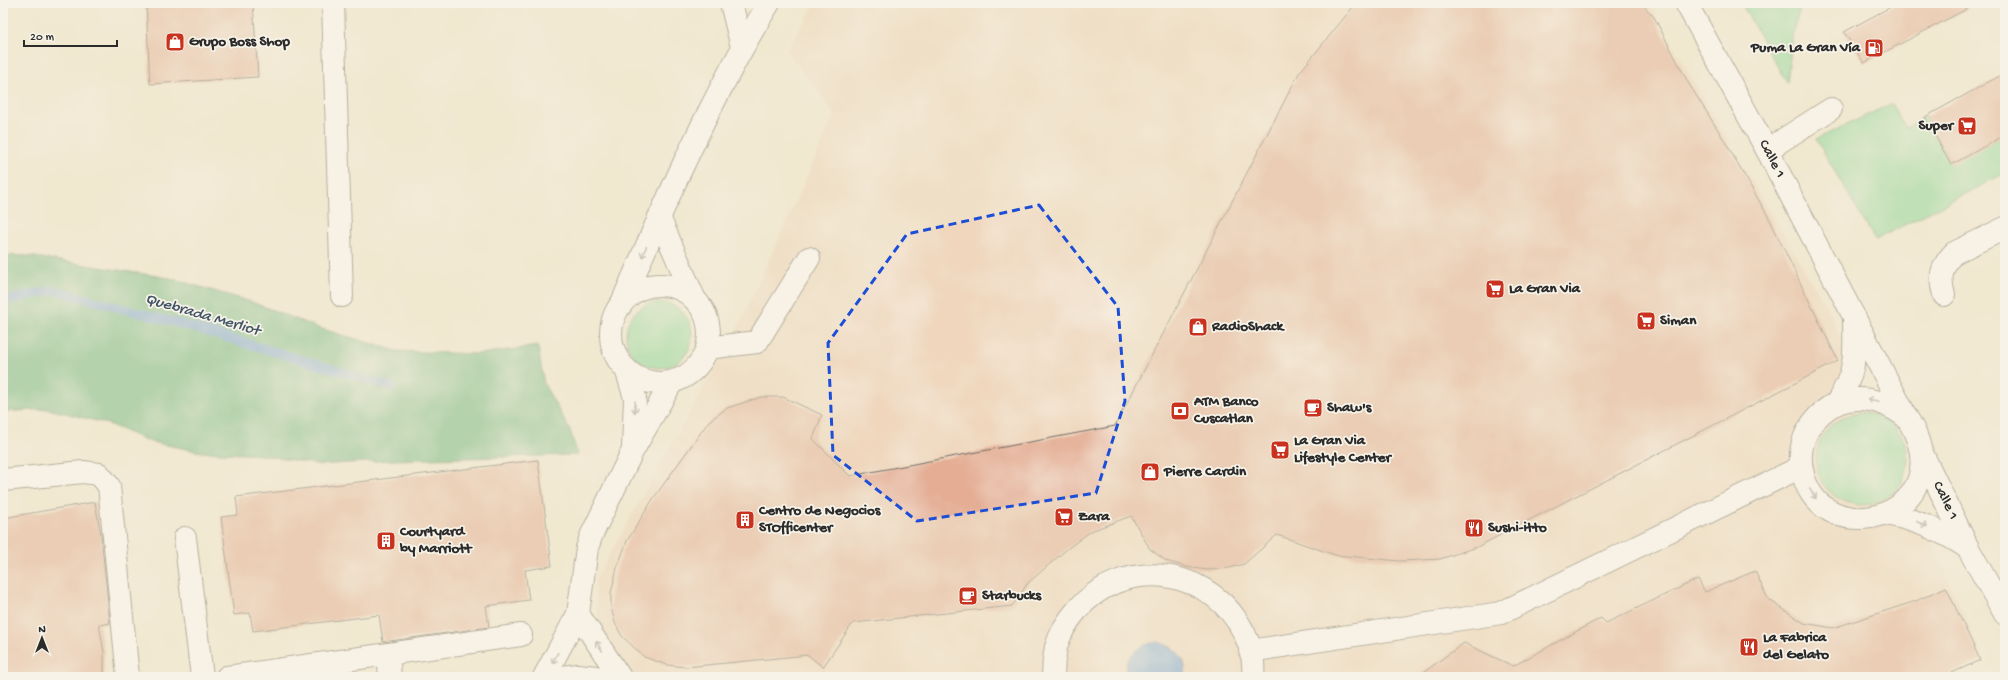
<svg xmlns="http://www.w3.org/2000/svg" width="2008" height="680" viewBox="0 0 2008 680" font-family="'Gochi Hand',sans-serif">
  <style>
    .built { fill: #efd6bc }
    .green { fill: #86d899; stroke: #588262 }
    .forest { fill: #6cb881; stroke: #4c7256 }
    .water { fill: #6c9fd7; stroke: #4c6581 }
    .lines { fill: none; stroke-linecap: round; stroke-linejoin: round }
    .stream { stroke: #6c9fd7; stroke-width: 9 }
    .building { fill: #e4ad94 }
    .minor-casing { stroke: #706d65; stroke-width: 24 }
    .minor { stroke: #fff; stroke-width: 22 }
    .oneway { stroke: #a0a0a0 }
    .marked { fill: none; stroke: #1d4ed8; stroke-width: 3; stroke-dasharray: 8 5; stroke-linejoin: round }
    .labels { text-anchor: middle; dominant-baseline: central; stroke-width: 3.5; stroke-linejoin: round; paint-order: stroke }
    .poi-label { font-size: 15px; font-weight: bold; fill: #2b2b2b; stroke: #f7f3e8; text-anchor: start }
    .street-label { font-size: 15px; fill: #2b2b2b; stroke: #f7f3e8 }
    .water-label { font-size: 16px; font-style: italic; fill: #425467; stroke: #f7f3e8 }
  </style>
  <rect width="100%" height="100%" fill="#f7f3e8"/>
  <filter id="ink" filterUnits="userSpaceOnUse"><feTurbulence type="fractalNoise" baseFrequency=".025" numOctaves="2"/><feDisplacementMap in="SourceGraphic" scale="8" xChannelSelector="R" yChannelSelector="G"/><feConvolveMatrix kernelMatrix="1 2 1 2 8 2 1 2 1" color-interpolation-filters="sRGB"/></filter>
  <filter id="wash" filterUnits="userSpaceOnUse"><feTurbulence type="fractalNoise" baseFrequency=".012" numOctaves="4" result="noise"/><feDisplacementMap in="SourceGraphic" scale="16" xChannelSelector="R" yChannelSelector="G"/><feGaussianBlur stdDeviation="0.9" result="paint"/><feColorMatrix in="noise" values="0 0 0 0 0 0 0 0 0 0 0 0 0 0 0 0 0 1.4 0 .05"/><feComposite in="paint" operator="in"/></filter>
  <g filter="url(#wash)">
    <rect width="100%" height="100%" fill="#f1e8d0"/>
    <path class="built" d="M 815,3 L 1648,3 L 1829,312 L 1983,657 L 1947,677 L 638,677 L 615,656 L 598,623 L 595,581 L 742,319 L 835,115 L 787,51 Z"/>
    <path class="green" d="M 1741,3 L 1802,3 L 1793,30 L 1787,83 Z
      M 1891,104 L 1906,128 L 1925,117 L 1951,164 L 2005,135 L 2005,173 L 1875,240 L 1816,139 Z
      M626 335a33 33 0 1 1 66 0a33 33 0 1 1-66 0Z
      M1816 459a46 46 0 1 1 92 0a46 46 0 1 1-92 0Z"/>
    <path class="forest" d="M 3,255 L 29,256 L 170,278 L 252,302 L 319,328 L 397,351 L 479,354 L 538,346 L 544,384 L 570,430 L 578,455 L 394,460 L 320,465 L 262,455 L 201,452 L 151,442 L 108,424 L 48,409 L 3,412 Z"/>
    <path class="water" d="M 1156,642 C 1174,645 1188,658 1185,677 L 1126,677 C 1123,657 1138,645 1156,642 Z"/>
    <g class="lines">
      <path class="stream" d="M 3,301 L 54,290 L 191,327 L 392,387"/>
    </g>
    <g id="blocks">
      <path class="building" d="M 146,3 L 253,3 L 258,77 L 150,84 Z
        M 1358,3 L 1641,3 L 1654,17 L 1689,84 L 1723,138 L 1769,218 L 1838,361 L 1477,547 L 1440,559 L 1400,561 L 1335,555 L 1277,535 L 1244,564 L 1230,568 L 1207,570 L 1187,567 L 1166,561 L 1150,549 L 1131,516 L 1091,531 L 1067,549 L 1028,583 L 1012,606 L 853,623 L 823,667 L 808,655 L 686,667 L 667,665 L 644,657 L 622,636 L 615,623 L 611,607 L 611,593 L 617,568 L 627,541 L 653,499 L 709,421 L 727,408 L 761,397 L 783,397 L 822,415 L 813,439 L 850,476 L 1115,426 L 1299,73 L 1353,7 Z
        M 1898,3 L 1978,3 L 1864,63 L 1844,32 Z
        M 2005,73 L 2005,135 L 1951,165 L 1925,117 Z
        M 538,460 L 552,566 L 525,570 L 529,600 L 486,606 L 489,627 L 383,642 L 379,615 L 253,631 L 250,613 L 234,615 L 221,517 L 238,515 L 236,497 Z
        M 95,502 L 101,535 L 110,623 L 99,625 L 104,652 L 104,677 L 3,677 L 3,518 Z
        M 1755,571 L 1768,599 L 1804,623 L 1833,628 L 1916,601 L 1946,587 L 1980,660 L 1943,677 L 1417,677 L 1464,643 L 1513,666 L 1601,618 L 1606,623 L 1698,579 L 1705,592 Z"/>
    </g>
  </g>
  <g filter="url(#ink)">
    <use href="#blocks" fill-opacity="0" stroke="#706d65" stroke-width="1"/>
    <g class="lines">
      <g class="minor-casing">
        <g id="minor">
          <path d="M 333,3 L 342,296"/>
          <path d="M 731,3 L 742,47"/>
          <path id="s1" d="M 1686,3 L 1767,150 L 1907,418 C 1967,514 1823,557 1803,474 C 1799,459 1801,443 1808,430 C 1832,390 1874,392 1907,418"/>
          <path d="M 1767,150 L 1831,109"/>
          <path d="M 659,217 L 695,300"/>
          <circle cx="660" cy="334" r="49"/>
          <path d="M 1944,295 C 1939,278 1941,266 1954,253 L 2005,228"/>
          <path d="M 621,305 C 665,203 711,97 769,3"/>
          <path d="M 707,348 L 757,342 L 809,258"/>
          <path d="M 626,369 L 635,398 L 633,447"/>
          <path d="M 1836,404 C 1856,372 1855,359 1854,322"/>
          <path id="s2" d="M 1922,453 L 1968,548 L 2005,614"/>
          <path d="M 3,480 L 83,472 L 99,474 L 109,486 L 128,677"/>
          <path d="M 1885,514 C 1915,519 1942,531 1968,548"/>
          <path d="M 185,538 L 202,677"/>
          <path d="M 578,614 L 620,677"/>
          <path d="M 1250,651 L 1501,613 L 1801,467"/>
          <path d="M 388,654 L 390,677"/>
          <path d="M 227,677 L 521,635"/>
          <path d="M 544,677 L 578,614 L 587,548 L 592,534 L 633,450 L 672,382"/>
          <path d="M 561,677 L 578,675 L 596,677"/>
          <path d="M 1053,677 C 1053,667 1054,657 1056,647 C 1060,634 1068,620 1077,610 C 1122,558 1201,566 1238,622 C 1248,638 1255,658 1253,677"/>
        </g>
      </g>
      <use href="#minor" class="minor"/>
    </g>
    <defs><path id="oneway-shaft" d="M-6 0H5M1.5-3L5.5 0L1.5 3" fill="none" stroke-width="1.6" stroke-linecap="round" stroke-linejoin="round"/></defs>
    <g class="oneway">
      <use href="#oneway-shaft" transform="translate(644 252) rotate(113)"/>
      <use href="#oneway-shaft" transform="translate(1873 400) rotate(-168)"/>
      <use href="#oneway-shaft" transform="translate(635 407) rotate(92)"/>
      <use href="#oneway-shaft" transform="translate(1813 494) rotate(56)"/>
      <use href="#oneway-shaft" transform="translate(1922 524) rotate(24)"/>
      <use href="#oneway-shaft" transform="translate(599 646) rotate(-124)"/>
      <use href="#oneway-shaft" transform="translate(555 658) rotate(118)"/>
    </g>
  </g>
  <path d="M0 0H2008V680H0ZM 1039,205 L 1118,307 L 1125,401 L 1096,493 L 917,521 L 833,455 L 828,343 L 907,234 Z" fill="#f1e8d0" fill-opacity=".55" fill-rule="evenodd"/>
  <path class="marked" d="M 1039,205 L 1118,307 L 1125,401 L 1096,493 L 917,521 L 833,455 L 828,343 L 907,234 Z"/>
  <defs>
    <g id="shop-square" transform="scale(1)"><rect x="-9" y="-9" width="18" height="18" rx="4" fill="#c8321e" stroke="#f7f3e8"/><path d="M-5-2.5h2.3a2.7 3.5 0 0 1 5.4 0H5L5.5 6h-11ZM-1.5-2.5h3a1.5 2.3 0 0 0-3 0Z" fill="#fff"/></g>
    <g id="fuel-square" transform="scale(1)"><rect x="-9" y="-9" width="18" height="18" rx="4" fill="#c8321e" stroke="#f7f3e8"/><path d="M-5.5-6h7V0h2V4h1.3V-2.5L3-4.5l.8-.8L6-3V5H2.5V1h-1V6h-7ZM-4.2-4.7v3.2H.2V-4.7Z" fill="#fff"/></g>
    <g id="supermarket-square" transform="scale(1)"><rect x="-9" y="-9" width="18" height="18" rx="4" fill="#c8321e" stroke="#f7f3e8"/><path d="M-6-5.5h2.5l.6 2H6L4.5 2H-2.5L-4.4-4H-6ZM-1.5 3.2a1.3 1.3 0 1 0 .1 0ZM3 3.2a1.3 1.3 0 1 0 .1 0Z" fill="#fff"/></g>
    <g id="cafe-square" transform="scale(1)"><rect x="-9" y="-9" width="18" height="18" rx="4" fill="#c8321e" stroke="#f7f3e8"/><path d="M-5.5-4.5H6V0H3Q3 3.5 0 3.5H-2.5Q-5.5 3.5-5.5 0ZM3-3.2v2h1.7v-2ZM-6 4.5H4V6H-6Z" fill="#fff"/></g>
    <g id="bank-square" transform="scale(1)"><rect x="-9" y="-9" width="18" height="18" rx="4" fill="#c8321e" stroke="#f7f3e8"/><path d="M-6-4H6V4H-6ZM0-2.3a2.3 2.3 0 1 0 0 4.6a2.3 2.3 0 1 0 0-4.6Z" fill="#fff"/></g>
    <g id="building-square" transform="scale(1)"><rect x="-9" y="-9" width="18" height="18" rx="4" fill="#c8321e" stroke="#f7f3e8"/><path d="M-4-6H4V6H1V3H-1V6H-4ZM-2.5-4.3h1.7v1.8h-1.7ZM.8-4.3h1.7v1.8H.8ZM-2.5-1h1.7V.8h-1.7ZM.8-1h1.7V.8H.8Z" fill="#fff"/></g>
    <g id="restaurant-square" transform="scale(1)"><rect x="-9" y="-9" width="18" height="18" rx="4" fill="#c8321e" stroke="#f7f3e8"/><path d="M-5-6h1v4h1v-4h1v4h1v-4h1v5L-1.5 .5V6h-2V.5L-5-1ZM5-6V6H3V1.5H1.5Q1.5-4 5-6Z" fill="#fff"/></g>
  </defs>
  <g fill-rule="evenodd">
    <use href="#shop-square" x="175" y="42"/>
    <use href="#fuel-square" x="1874" y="48"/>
    <use href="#supermarket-square" x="1967" y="126"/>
    <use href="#supermarket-square" x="1495" y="289"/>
    <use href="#supermarket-square" x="1646" y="321"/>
    <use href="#shop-square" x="1198" y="327"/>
    <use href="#cafe-square" x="1313" y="408"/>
    <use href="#bank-square" x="1180" y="411"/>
    <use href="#supermarket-square" x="1280" y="450"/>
    <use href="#shop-square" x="1150" y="472"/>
    <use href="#supermarket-square" x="1064" y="517"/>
    <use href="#building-square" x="745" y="520"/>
    <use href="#restaurant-square" x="1474" y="528"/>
    <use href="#building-square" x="386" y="541"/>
    <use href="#cafe-square" x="968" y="596"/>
    <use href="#restaurant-square" x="1749" y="647"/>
  </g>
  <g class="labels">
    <g class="poi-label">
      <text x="189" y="42">Grupo Boss Shop</text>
      <text x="1860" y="48" text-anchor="end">Puma La Gran Vía</text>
      <text x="1953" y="126" text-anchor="end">Super</text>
      <text x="1509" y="289">La Gran Via</text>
      <text x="1660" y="321">Siman</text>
      <text x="1212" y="327">RadioShack</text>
      <text x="1194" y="402">ATM Banco<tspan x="1194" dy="17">Cuscatlan</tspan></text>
      <text x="1327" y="408">Shaw's</text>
      <text x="1294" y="441">La Gran Via<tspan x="1294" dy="17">Lifestyle Center</tspan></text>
      <text x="1164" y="472">Pierre Cardin</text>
      <text x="759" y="511">Centro de Negocios<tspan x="759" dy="17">STOfficenter</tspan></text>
      <text x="1078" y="517">Zara</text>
      <text x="1488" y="528">Sushi-itto</text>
      <text x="400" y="532">Courtyard<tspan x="400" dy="17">by Marriott</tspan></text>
      <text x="982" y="596">Starbucks</text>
      <text x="1763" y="638">La Fabrica<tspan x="1763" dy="17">del Gelato</tspan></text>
    </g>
    <g class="street-label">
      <text stroke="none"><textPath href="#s1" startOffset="178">Calle 1</textPath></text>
      <text stroke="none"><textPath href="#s2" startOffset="53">Calle 1</textPath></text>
    </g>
    <g class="water-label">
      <text transform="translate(202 316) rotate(16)">Quebrada Merliot</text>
    </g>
  </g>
  <rect width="2008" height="680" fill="none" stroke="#f7f3e8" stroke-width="16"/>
  <g transform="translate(42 638)" stroke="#f7f3e8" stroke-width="3" paint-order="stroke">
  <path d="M0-3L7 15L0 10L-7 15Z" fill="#2b2b2b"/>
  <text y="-6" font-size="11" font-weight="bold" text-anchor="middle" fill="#2b2b2b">N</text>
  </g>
  <path d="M24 40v6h93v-6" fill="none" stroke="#2b2b2b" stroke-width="2"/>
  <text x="30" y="40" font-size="12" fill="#2b2b2b" stroke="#f7f3e8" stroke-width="3" paint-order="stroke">20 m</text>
</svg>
